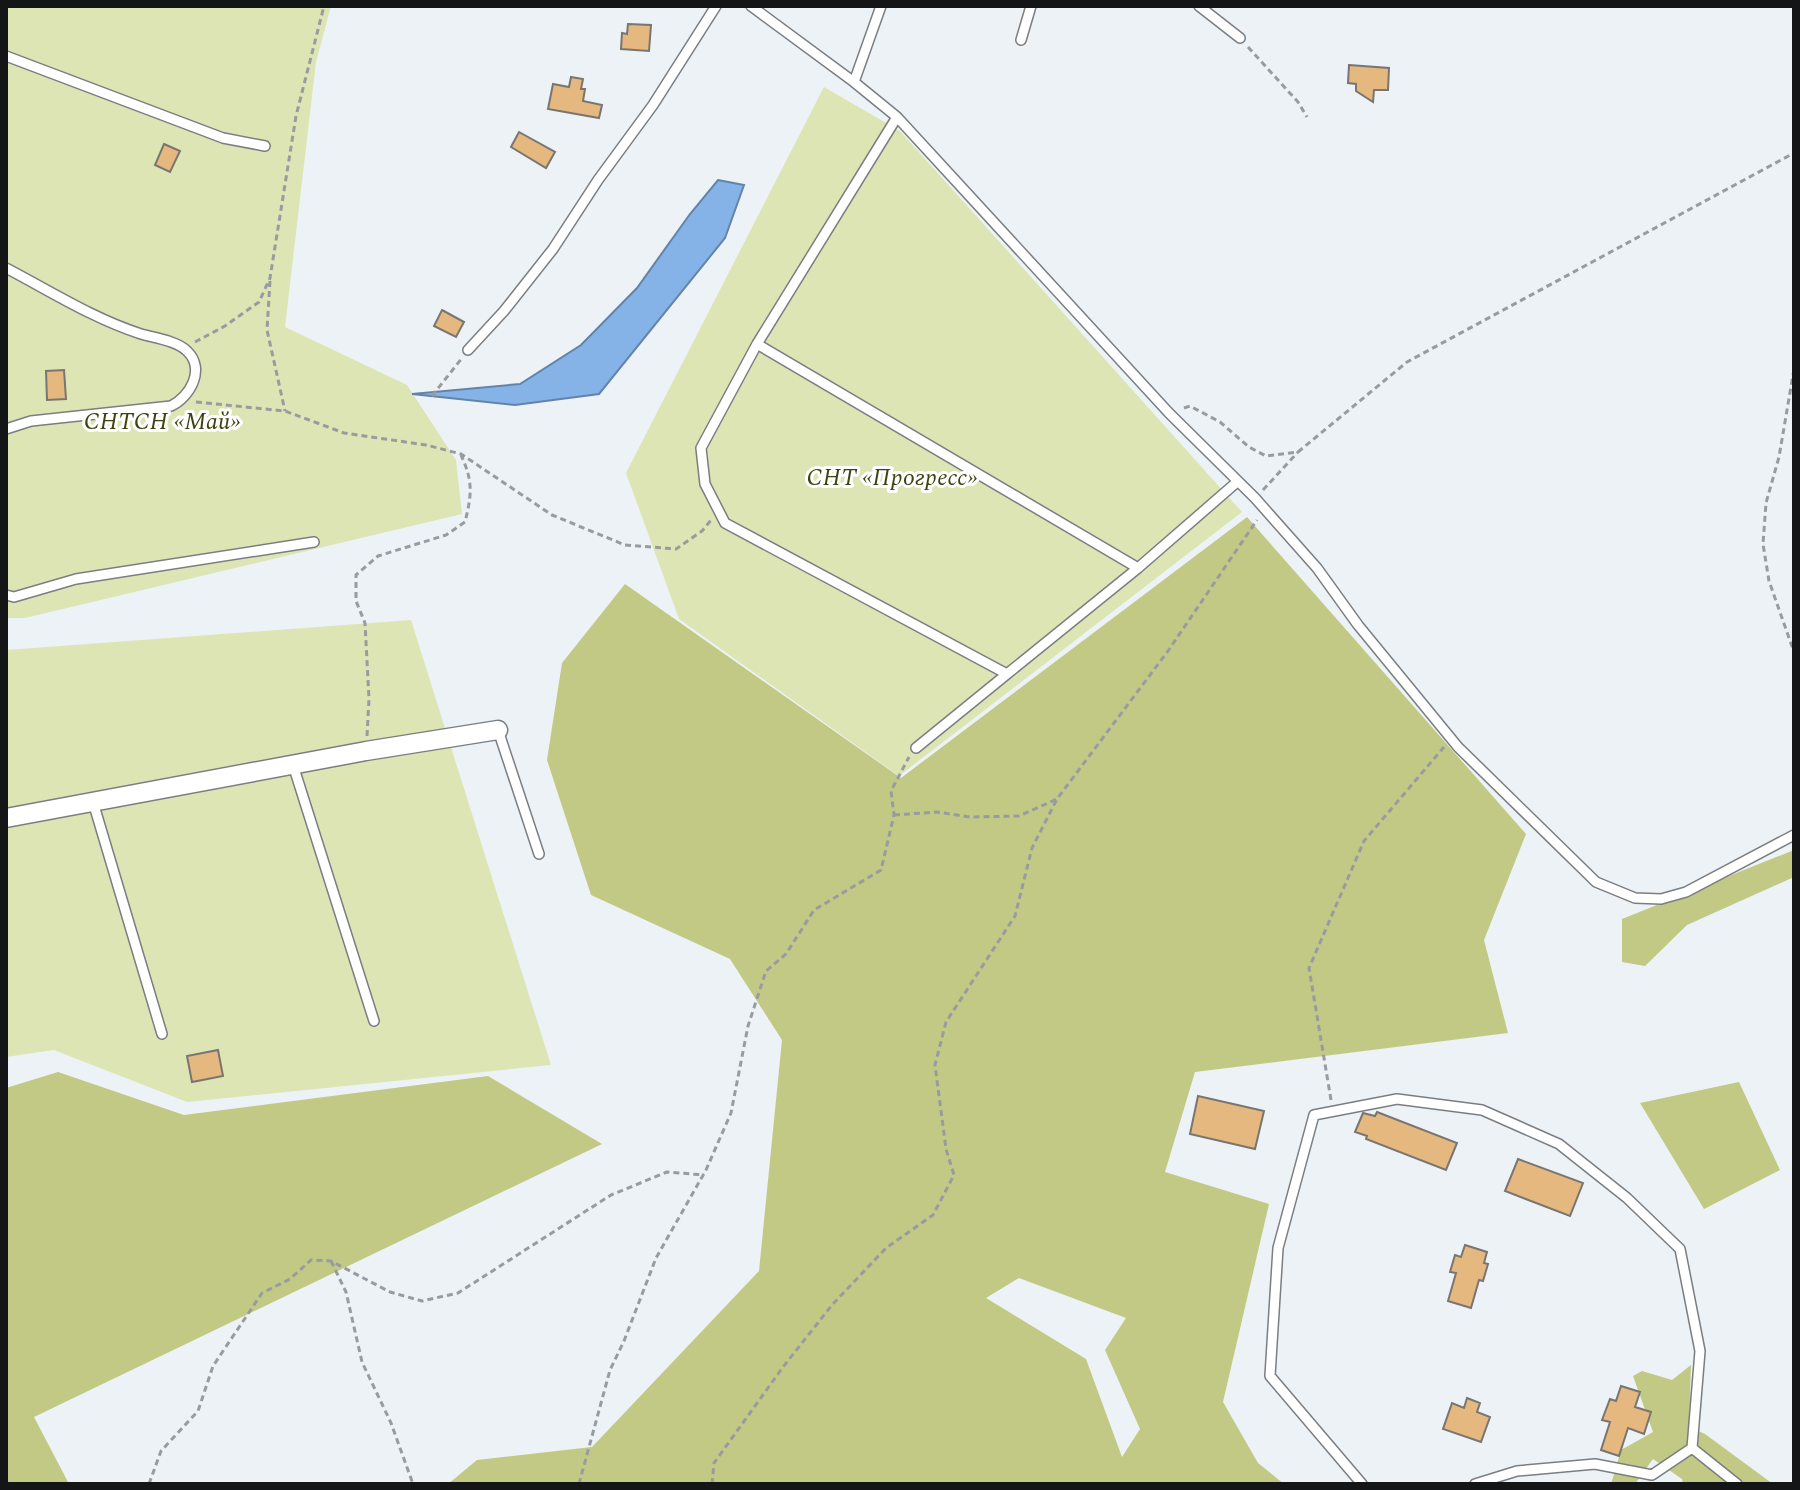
<svg xmlns="http://www.w3.org/2000/svg" width="1800" height="1490" viewBox="0 0 1800 1490" font-family="Spectral,serif">
  <style>
    .green { fill: #dee5b4 }
    .forest { fill: #c1c985; fill-rule: evenodd }
    .water { fill: #85b3e7; stroke: #6384a9; stroke-width: 2 }
    .building { fill: #e5b87f; stroke: #797571; stroke-width: 2 }
    .lines { fill: none; stroke-linecap: round; stroke-linejoin: round }
    .lane-casing { stroke: #7a7e82; stroke-width: 12 }
    .street-casing { stroke: #7a7e82; stroke-width: 21 }
    .path { stroke: #999c9f; stroke-width: 3; stroke-dasharray: 6 4; stroke-linecap: butt }
    .lane { stroke: #fff; stroke-width: 9 }
    .street { stroke: #fff; stroke-width: 18 }
    .labels { text-anchor: middle; dominant-baseline: central; stroke-width: 6; stroke-linejoin: round; paint-order: stroke }
    .park-label { font-size: 24px; font-style: italic; fill: #3f430f; stroke: #fefefe }
  </style>
  <rect width="100%" height="100%" fill="#edf2f6"/>
  <path class="green" d="M 6,6 L 331,6 L 316,62 L 285,327 L 407,385 L 456,460 L 462,514 L 25,618 L 6,618 Z
    M 824,87 L 900,131 L 1242,512 L 899,776 L 679,619 L 626,473 Z
    M 411,620 L 551,1065 L 187,1102 L 54,1050 L 6,1057 L 6,650 Z"/>
  <path class="forest" d="M 1247,517 L 1526,834 L 1484,940 L 1508,1033 L 1195,1072 L 1165,1172 L 1269,1204 L 1223,1402 L 1258,1463 L 1284,1484 L 448,1484 L 477,1460 L 592,1447 L 759,1271 L 782,1040 L 730,959 L 591,895 L 547,760 L 562,663 L 625,584 L 901,778 ZM 1019,1278 L 1126,1318 L 1105,1350 L 1140,1429 L 1122,1457 L 1086,1359 L 986,1298 Z
    M 1794,850 L 1794,877 L 1687,925 L 1645,966 L 1622,962 L 1622,919 Z
    M 58,1072 L 184,1115 L 488,1076 L 602,1144 L 34,1417 L 69,1484 L 6,1484 L 6,1088 Z
    M 1739,1082 L 1780,1170 L 1704,1209 L 1640,1103 Z
    M 1691,1365 L 1689,1427 L 1705,1434 L 1773,1484 L 1683,1484 L 1682,1479 L 1653,1459 L 1635,1484 L 1611,1484 L 1621,1450 L 1653,1432 L 1633,1376 L 1642,1371 L 1672,1380 Z"/>
  <path class="water" d="M 718,180 L 744,185 L 725,238 L 599,394 L 515,405 L 412,394 L 520,384 L 581,345 L 637,288 L 690,214 Z"/>
  <path class="building" d="M 628,24 L 651,25 L 649,51 L 621,49 L 622,33 L 627,34 Z
    M 1349,65 L 1389,68 L 1388,90 L 1374,90 L 1373,102 L 1356,91 L 1356,84 L 1348,83 Z
    M 571,77 L 583,79 L 581,89 L 585,89 L 583,101 L 602,105 L 599,118 L 548,109 L 553,84 L 569,87 Z
    M 519,132 L 555,152 L 546,168 L 511,147 Z
    M 164,144 L 180,151 L 170,172 L 155,165 Z
    M 442,310 L 464,322 L 456,337 L 434,326 Z
    M 64,370 L 66,399 L 47,400 L 46,371 Z
    M 218,1050 L 223,1076 L 192,1082 L 187,1056 Z
    M 1198,1096 L 1264,1111 L 1255,1149 L 1190,1134 Z
    M 1377,1112 L 1457,1143 L 1446,1170 L 1366,1139 L 1367,1136 L 1355,1132 L 1363,1113 L 1375,1116 Z
    M 1518,1159 L 1583,1183 L 1570,1216 L 1505,1191 Z
    M 1465,1245 L 1487,1252 L 1484,1263 L 1488,1264 L 1483,1281 L 1479,1280 L 1471,1308 L 1448,1301 L 1456,1273 L 1450,1272 L 1455,1255 L 1461,1257 Z
    M 1621,1386 L 1640,1392 L 1635,1407 L 1651,1412 L 1644,1434 L 1628,1428 L 1619,1456 L 1601,1450 L 1610,1422 L 1602,1420 L 1610,1399 L 1616,1401 Z
    M 1467,1398 L 1480,1403 L 1477,1412 L 1490,1417 L 1481,1442 L 1443,1429 L 1452,1403 L 1464,1408 Z"/>
  <g class="lines">
    <g class="lane-casing">
      <path id="lane" d="M 751,6 L 854,82
        M 881,6 L 854,82 L 897,117 L 1169,413 L 1255,498 L 1317,568 L 1358,625 L 1458,747 L 1596,882 L 1635,898 L 1661,899 L 1686,892 L 1794,835
        M 1199,6 L 1240,38
        M 1021,40 L 1031,6
        M 6,56 L 223,138 L 265,146
        M 897,117 L 757,344 L 701,448 L 705,484 L 725,523 L 1007,674 L 1138,568 L 1237,482
        M 6,268 C 50,291 94,319 141,334 C 155,338 177,341 187,351 C 206,369 190,397 171,406 L 31,421 L 6,429
        M 757,344 L 1138,568
        M 468,350 L 504,311 L 553,249 L 598,180 L 653,105 L 716,6
        M 6,595 L 14,597 L 76,579 L 314,542
        M 498,730 L 539,854
        M 916,748 L 1007,674
        M 293,765 L 374,1021
        M 93,802 L 162,1034
        M 1692,1448 L 1737,1484
        M 1362,1484 L 1270,1376 L 1278,1248 L 1314,1115 L 1397,1099 L 1482,1110 L 1559,1144 L 1627,1198 L 1680,1249 L 1700,1351 L 1692,1448
        M 1475,1484 L 1517,1471 L 1595,1464 L 1652,1475 L 1692,1448"/>
    </g>
    <g class="street-casing">
      <path id="street" d="M 6,818 L 366,751 L 498,730"/>
    </g>
    <path class="path" d="M 1248,47 L 1298,102 L 1307,117
      M 270,281 L 267,330 L 285,411
      M 195,342 L 225,326 L 259,302 L 270,278 L 296,116 L 324,6
      M 1794,369 L 1779,457 L 1766,503 L 1763,544 L 1769,581 L 1794,652
      M 432,396 L 462,358
      M 196,402 L 285,411 L 344,433 L 426,445 L 461,454 L 552,515 L 625,545 L 676,549 L 702,531 L 711,520
      M 1184,408 L 1190,406 L 1220,422 L 1249,447 L 1266,456 L 1298,452 L 1407,362 L 1794,153
      M 1263,490 L 1298,452
      M 367,736 L 369,699 L 365,623 L 356,601 L 356,575 L 378,556 L 446,535 L 465,522 C 472,494 473,481 461,455
      M 894,815 L 937,812 L 970,817 L 1019,816 L 1057,799
      M 1331,1100 L 1309,968 L 1364,841 L 1444,747
      M 331,1261 L 346,1292 L 362,1362 L 391,1423 L 413,1484
      M 149,1484 L 161,1451 L 198,1411 L 213,1366 L 262,1293 L 290,1279 L 311,1260 L 331,1261 L 390,1292 L 422,1301 L 458,1293 L 611,1195 L 667,1172 L 704,1175
      M 579,1484 L 610,1370 L 624,1341 L 656,1258 L 706,1170 L 731,1113 L 748,1026 L 766,971 L 786,954 L 814,910 L 881,870 L 894,815 L 891,791 L 909,757
      M 712,1484 L 714,1463 L 783,1367 L 832,1305 L 886,1248 L 933,1215 L 954,1175 L 946,1149 L 935,1065 L 946,1022 L 1015,916 L 1032,848 L 1057,799 L 1168,651 L 1257,520"/>
    <use href="#lane" class="lane"/>
    <use href="#street" class="street"/>
  </g>
  <g class="labels">
    <g class="park-label">
      <text x="162" y="422">СНТСН «Май»</text>
      <text x="892" y="478">СНТ «Прогресс»</text>
    </g>
  </g>
  <rect width="1800" height="1490" fill="none" stroke="#141517" stroke-width="16"/>
</svg>
